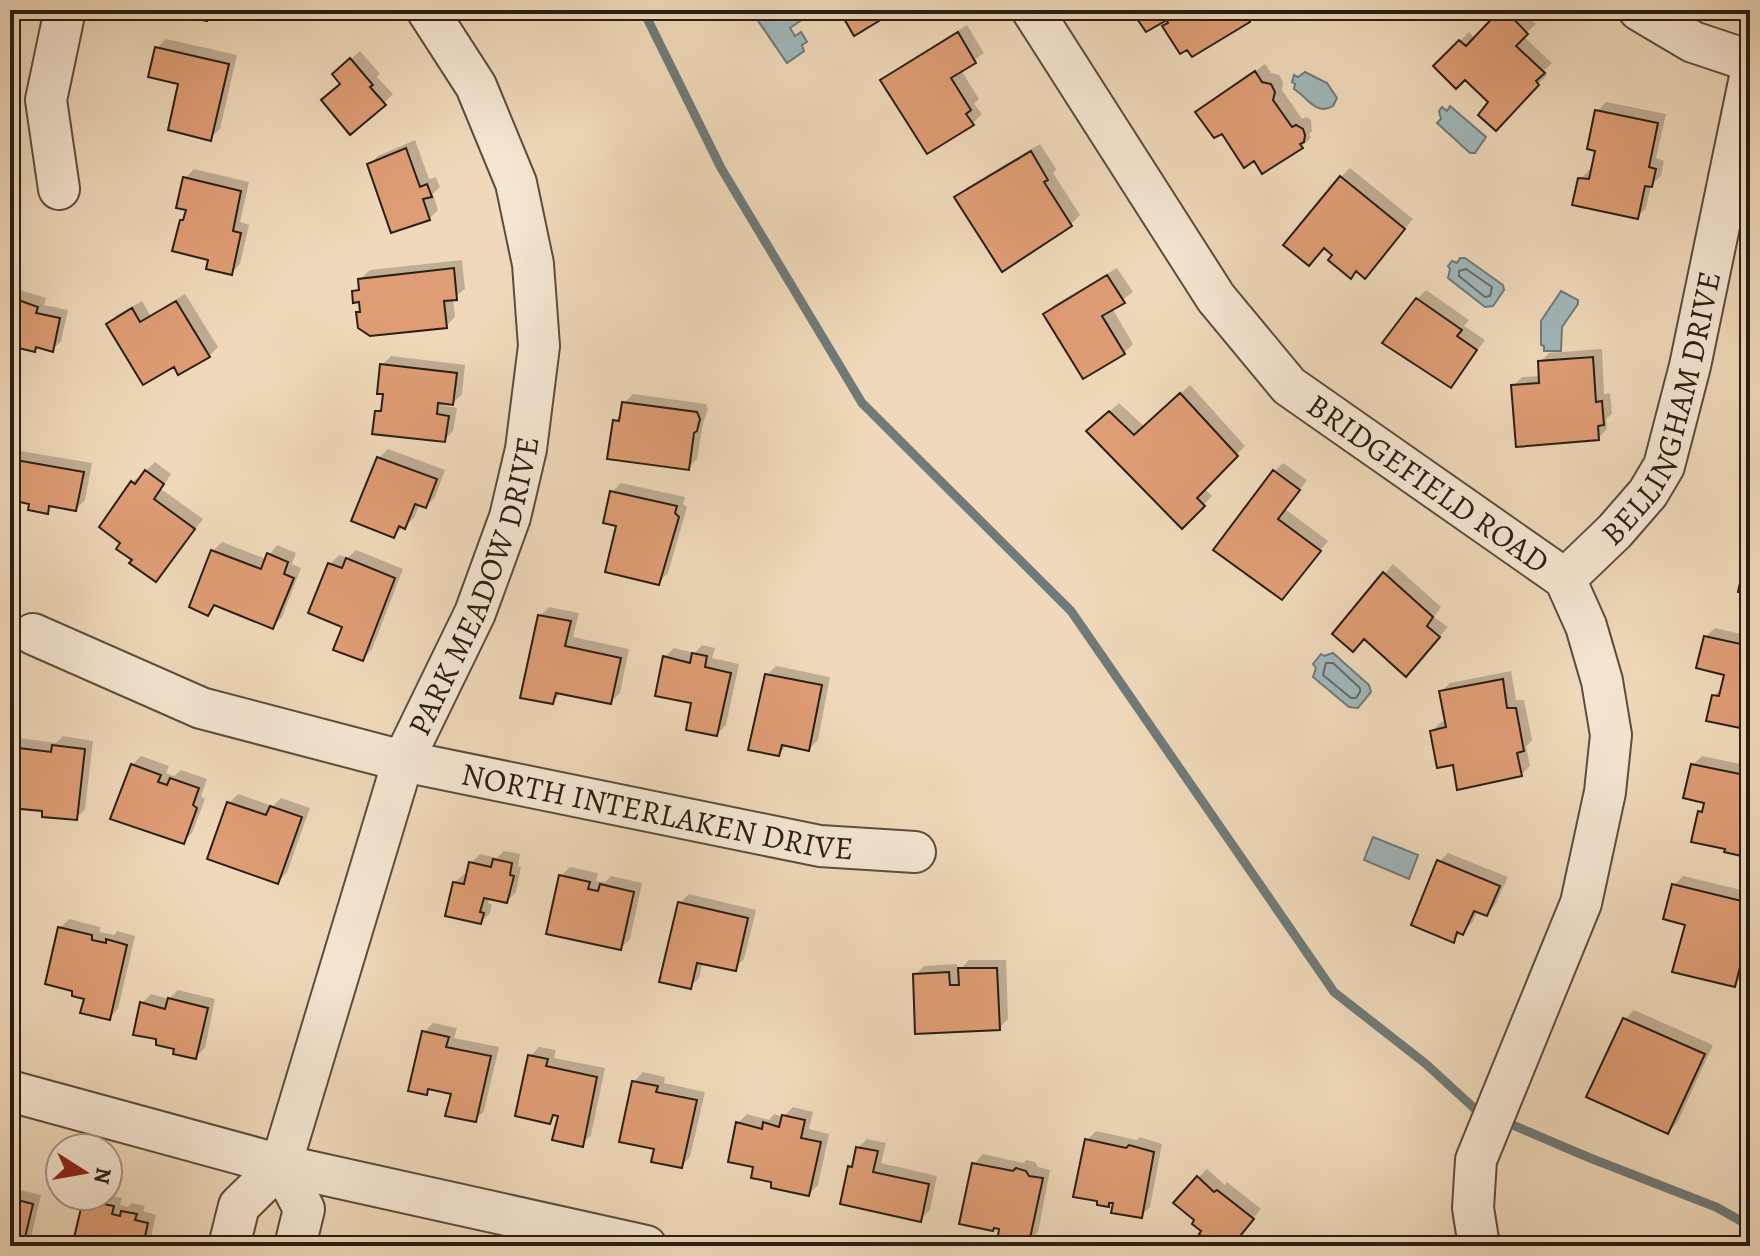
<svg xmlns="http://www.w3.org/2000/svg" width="1760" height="1256" viewBox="0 0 1760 1256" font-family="Alegreya,serif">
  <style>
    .water { fill: #9fb7ba; stroke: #707a78; stroke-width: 2 }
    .shadow { fill: #0003 }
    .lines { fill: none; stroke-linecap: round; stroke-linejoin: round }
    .shore { stroke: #646a68; stroke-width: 2 }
    .stream { stroke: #707a78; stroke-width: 9 }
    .building { fill: #df9d75; stroke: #2a1e15; stroke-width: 2 }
    .minor-casing { stroke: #5b4d3e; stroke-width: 44 }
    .minor { stroke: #f5e6d2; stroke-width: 40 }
    .labels { text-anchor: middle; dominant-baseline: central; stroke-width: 8; stroke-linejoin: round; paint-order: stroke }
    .street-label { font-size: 32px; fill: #2a1e15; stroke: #f5e6d2 }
  </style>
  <rect width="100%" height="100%" fill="#efd9ba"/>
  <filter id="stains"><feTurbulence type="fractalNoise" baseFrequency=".0025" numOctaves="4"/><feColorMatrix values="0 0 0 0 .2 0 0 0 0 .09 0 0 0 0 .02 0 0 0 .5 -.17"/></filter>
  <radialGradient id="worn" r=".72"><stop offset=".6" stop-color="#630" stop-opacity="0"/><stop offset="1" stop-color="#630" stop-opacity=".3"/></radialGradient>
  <path class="water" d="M 762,10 L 804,10 L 803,19 L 790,28 L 795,36 L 801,32 L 807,42 L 802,45 L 804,51 L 787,63 L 754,15 Z
    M 1305,72 L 1327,83 L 1337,98 L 1333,106 C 1316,116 1308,98 1294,89 L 1295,84 L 1292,82 L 1294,75 L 1298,77 Z
    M 1450,106 L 1486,137 L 1475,153 L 1470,153 L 1437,123 L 1441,119 L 1439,111 L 1442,107 L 1447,111 Z
    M 1460,258 L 1465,258 L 1503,285 L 1504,290 L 1493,306 L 1485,307 L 1448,278 L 1450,269 L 1448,266 L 1452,261 L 1457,263 Z
    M 1561,291 L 1578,300 L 1578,304 L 1562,327 L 1561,351 L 1544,351 L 1544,346 L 1541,345 L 1541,321 Z
    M 1333,653 L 1369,685 L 1371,692 L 1358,708 L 1349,707 L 1313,677 L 1316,668 L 1313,664 L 1321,654 L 1324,656 Z
    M 1373,837 L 1418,855 L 1409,879 L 1364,860 Z"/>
  <path class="shadow" d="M 1134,10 L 1257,10 L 1258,12 L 1249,21 L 1188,47 L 1164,27 L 1170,21 L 1168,17 Z
    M 1503,10 L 1523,10 L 1536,24 L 1523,36 L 1552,63 L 1544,71 L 1547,75 L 1496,128 L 1491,102 L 1465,77 L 1436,66 L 1469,32 L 1476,39 Z
    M 967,25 L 984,53 L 961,70 L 979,99 L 974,104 L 982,114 L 973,123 L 928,152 L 883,81 L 892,72 Z
    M 166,39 L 237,55 L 220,129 L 210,138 L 180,83 L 157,48 Z
    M 360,51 L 380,74 L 377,77 L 393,94 L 384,103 L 342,83 L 335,74 Z
    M 1265,64 L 1271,73 L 1279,75 L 1283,82 L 1282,90 L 1302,119 L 1306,117 L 1311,120 L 1312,131 L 1309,134 L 1311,138 L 1302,146 L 1255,158 L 1198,113 Z
    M 1606,102 L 1666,114 L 1656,158 L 1664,161 L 1661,176 L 1651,185 L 1646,208 L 1637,217 L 1580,179 L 1589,170 L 1593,170 L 1597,149 L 1597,111 Z
    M 415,140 L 429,179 L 436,177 L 440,187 L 433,194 L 438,210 L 429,219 L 369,165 L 378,156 Z
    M 1040,144 L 1056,169 L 1053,173 L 1080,215 L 1071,224 L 957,197 L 966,188 Z
    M 1350,168 L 1413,219 L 1373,267 L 1357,269 L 1335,254 L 1341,177 Z
    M 194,169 L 249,182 L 240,222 L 249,225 L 240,264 L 231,273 L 210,258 L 182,221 L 187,216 L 185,178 Z
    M 462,260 L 465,289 L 453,298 L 455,317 L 446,326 L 359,313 L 362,310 L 361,300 L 355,292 L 361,285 L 360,279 L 370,270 Z
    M 1117,268 L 1133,292 L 1112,308 L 1133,344 L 1124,353 L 1046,314 L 1054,305 Z
    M 10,287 L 46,298 L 44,305 L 68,310 L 61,341 L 52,350 L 38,346 L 34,350 L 10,344 Z
    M 1426,290 L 1469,320 L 1464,326 L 1485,340 L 1451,385 L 1417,299 Z
    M 185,294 L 218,347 L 209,356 L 108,324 L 117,315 L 142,301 L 150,315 Z
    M 1602,349 L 1604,394 L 1610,393 L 1612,414 L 1606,419 L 1607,429 L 1598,438 L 1513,386 L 1522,377 L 1540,376 L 1540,362 L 1549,353 Z
    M 391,356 L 465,365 L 462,394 L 453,403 L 442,402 L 442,405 L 457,408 L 453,431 L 444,440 L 377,412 L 384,404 L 382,365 Z
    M 1190,385 L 1245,446 L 1204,488 L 1212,496 L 1182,527 L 1098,422 L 1119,403 L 1145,427 Z
    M 633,394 L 706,404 L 708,409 L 703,423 L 697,459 L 688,468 L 615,421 L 622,413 L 624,403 Z
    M 388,449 L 445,470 L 435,497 L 426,506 L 420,504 L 414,518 L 393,536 L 379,458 Z
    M 20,451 L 92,463 L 85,500 L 76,509 L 54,505 L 47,512 L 31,502 L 10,498 L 11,460 Z
    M 155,462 L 171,474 L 161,489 L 203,519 L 155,580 L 135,560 L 123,542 L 133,482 Z
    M 1283,463 L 1307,480 L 1285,509 L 1328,541 L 1282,598 L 1274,472 Z
    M 621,483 L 685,497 L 683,504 L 687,507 L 668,573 L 659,582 L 618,525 L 612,492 Z
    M 222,542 L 266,559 L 277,545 L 296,553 L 292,564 L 301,568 L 282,617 L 273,626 L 217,604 L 208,613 L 213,551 Z
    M 356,550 L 403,569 L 372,649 L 363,659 L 345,626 L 330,564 L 339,555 L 348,558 Z
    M 1393,564 L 1441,607 L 1434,617 L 1448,627 L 1415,665 L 1365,637 L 1334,634 Z
    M 549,607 L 579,613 L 573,637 L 629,649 L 620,693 L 611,702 L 562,692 L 552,702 L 540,616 Z
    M 1715,628 L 1750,636 L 1750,728 L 1714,696 L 1724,686 L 1726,673 L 1705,637 Z
    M 702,645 L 715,648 L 712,658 L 739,664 L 726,725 L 717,734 L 665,657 L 674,648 L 695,653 Z
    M 776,666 L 830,677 L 818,740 L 809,749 L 788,744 L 779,754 L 767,675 Z
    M 1511,671 L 1516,700 L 1524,700 L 1532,740 L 1526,747 L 1530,766 L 1521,775 L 1455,763 L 1432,731 L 1441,722 L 1447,721 L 1441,692 L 1450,683 Z
    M 63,736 L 93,741 L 85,809 L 76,818 L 44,809 L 10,806 L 11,748 L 20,738 L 56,743 Z
    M 141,756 L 169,766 L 166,773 L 174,776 L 181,770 L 207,779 L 201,796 L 205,799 L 192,833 L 183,842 L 132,765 Z
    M 1702,756 L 1750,766 L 1750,855 L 1699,812 L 1706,806 L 1693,765 Z
    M 238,794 L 273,806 L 281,798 L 310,808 L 287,872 L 278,882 L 229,803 Z
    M 504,851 L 520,854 L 518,867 L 521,867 L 516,892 L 507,901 L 490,897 L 488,903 L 492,905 L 490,913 L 481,922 L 454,883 L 464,874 L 468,875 L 471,863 L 480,854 L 497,858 Z
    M 1448,853 L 1508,877 L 1495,905 L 1486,914 L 1478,910 L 1472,923 L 1453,940 L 1439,862 Z
    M 570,867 L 598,873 L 596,881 L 605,882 L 611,876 L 642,883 L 630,939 L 621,948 L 561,876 Z
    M 1683,876 L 1750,892 L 1750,949 L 1743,976 L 1734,985 L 1687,923 L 1674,885 Z
    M 689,894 L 756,910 L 744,959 L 735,968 L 703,962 L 699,978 L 690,987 L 680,903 Z
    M 69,919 L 100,927 L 100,932 L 114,935 L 117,931 L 135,936 L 118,1009 L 109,1018 L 86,997 L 60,928 Z
    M 969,960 L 1006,960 L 1008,1019 L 999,1028 L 915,975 L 924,966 L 957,964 L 958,972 Z
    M 178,990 L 215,999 L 205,1048 L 195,1057 L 142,1003 L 151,994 L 169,999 Z
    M 1634,1010 L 1713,1045 L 1677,1123 L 1668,1132 L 1625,1019 Z
    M 433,1023 L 457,1028 L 454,1038 L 499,1047 L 484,1111 L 475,1120 L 454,1092 L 431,1088 L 426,1093 L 424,1032 Z
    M 539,1047 L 556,1050 L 554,1058 L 605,1068 L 591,1135 L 582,1144 L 560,1115 L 557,1114 L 549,1122 L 530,1056 Z
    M 643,1072 L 665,1077 L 664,1083 L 705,1092 L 690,1157 L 681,1166 L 656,1147 L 634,1082 Z
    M 793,1107 L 813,1112 L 809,1129 L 829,1134 L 818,1185 L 809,1194 L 774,1181 L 755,1166 L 738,1123 L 747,1114 L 769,1120 L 774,1114 L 783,1117 Z
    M 1096,1131 L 1137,1140 L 1140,1137 L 1162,1144 L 1150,1207 L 1141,1216 L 1115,1201 L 1108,1205 L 1087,1140 Z
    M 867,1139 L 886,1143 L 881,1163 L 937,1176 L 930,1210 L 921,1219 L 850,1167 L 855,1162 L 858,1148 Z
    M 983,1154 L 1024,1163 L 1026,1160 L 1035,1162 L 1038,1167 L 1050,1170 L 1038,1232 L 1029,1241 L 995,1226 L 974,1164 Z
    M 1207,1169 L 1225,1185 L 1227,1182 L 1261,1209 L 1230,1246 L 1217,1246 L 1198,1178 Z
    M 20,1190 L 41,1195 L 29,1246 L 10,1246 L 10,1194 L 15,1196 Z
    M 108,1195 L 122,1198 L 120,1205 L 128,1207 L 132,1203 L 145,1206 L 143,1211 L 156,1215 L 149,1246 L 74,1246 L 84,1201 L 89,1196 Z"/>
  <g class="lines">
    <path class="shore" d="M 1466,269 L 1492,287 L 1490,296 L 1485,297 L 1459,276 L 1459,271 Z
      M 1326,663 L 1333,663 L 1360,688 L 1360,692 L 1356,698 L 1351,698 L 1323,675 Z"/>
    <path class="stream" d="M 643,10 L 721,168 L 862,403 L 1071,611 L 1334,992 L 1426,1064 L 1474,1108 L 1484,1112
      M 1501,1120 L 1590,1158 L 1716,1207 L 1750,1226"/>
  </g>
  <path class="building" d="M 158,10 L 209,10 L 207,21 Z
    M 839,10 L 897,10 L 854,36 Z
    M 1131,10 L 1243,10 L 1250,22 L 1192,57 L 1187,50 L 1180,54 L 1162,26 L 1168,23 L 1167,20 L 1146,32 Z
    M 1500,10 L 1505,10 L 1528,34 L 1516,46 L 1545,73 L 1536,81 L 1539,85 L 1496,131 L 1478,115 L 1488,102 L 1465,80 L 1456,89 L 1433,66 L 1459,40 L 1466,46 Z
    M 958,32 L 976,63 L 951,78 L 971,110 L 966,114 L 974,125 L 927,154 L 880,80 Z
    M 155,47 L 229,64 L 211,141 L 168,130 L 178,84 L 148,77 Z
    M 350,58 L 373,85 L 370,87 L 386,105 L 350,135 L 321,100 L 340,84 L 332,74 Z
    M 1255,71 L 1262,82 L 1271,84 L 1275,92 L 1273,100 L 1292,127 L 1296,125 L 1303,129 L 1305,135 L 1304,142 L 1300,144 L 1303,148 L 1262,174 L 1254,161 L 1244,168 L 1222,134 L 1214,138 L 1195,112 Z
    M 1595,110 L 1658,123 L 1649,167 L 1656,169 L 1652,187 L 1645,186 L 1638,219 L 1572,205 L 1578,178 L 1589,179 L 1595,151 L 1587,149 Z
    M 406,148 L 420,187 L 427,184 L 432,197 L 423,199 L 430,220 L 391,233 L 367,164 Z
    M 1031,151 L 1048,180 L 1044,182 L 1072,226 L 1002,272 L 954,197 Z
    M 1340,176 L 1405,229 L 1365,279 L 1356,271 L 1351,279 L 1328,260 L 1332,255 L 1324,248 L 1309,266 L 1283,245 Z
    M 183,177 L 241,191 L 233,231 L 241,233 L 232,275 L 206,269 L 208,260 L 172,251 L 180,220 L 183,220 L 186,210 L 176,208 Z
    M 454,268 L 457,300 L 444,301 L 447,328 L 370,336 L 358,328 L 356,312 L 360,312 L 359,302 L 353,303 L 352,291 L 359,290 L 358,279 Z
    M 1107,275 L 1125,303 L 1102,316 L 1125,354 L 1083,379 L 1043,314 Z
    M 10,297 L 38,307 L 36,313 L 60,318 L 53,352 L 36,347 L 35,352 L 10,346 Z
    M 1416,298 L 1462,330 L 1457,336 L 1477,350 L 1451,388 L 1382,343 Z
    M 176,301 L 210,357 L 178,375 L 174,367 L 143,385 L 106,324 L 132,308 L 140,322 Z
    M 1593,357 L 1596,402 L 1602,401 L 1604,425 L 1598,426 L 1599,440 L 1516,447 L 1511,385 L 1539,383 L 1538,361 Z
    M 380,364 L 457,373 L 453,405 L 438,403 L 437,414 L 449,416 L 445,442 L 372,434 L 375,411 L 381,411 L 383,394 L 377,394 Z
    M 1180,393 L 1238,456 L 1197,498 L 1205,506 L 1182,529 L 1086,431 L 1109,411 L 1134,435 Z
    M 622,402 L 697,412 L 700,419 L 697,431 L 694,433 L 689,470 L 607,459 L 613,420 L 619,421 Z
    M 377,457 L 437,479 L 426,508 L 415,504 L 405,529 L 399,526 L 394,538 L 351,521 Z
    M 10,459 L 84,472 L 76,511 L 49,506 L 48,514 L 28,510 L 29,504 L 10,500 Z
    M 145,470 L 164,484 L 154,499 L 195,529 L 156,582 L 129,563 L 132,560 L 116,549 L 120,543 L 99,527 L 131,481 L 135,484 Z
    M 1273,470 L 1300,490 L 1278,519 L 1321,551 L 1282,600 L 1213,550 Z
    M 610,491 L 677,506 L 675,513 L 679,517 L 659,585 L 605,572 L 616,526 L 603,523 Z
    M 1746,526 L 1750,527 L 1750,594 L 1738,592 L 1746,555 L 1740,554 Z
    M 211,550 L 261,569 L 267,553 L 288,562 L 284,574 L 294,578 L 273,629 L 214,605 L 208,616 L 189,607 Z
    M 346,558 L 395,578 L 363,661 L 333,650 L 342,627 L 308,613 L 328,563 L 342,568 Z
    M 1383,572 L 1433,617 L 1427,626 L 1440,637 L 1406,677 L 1364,639 L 1353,652 L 1332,634 Z
    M 538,615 L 571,621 L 565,646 L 621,658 L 611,704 L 556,693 L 553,704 L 520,698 Z
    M 1704,636 L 1750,646 L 1750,730 L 1706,721 L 1712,695 L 1719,696 L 1724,675 L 1696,668 Z
    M 692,653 L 707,656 L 705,667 L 731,673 L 717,736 L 686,730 L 691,703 L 655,696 L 663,656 L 690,663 Z
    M 765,674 L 822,685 L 809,751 L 782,745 L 779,756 L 748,750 Z
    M 1503,679 L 1507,708 L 1516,708 L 1524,751 L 1517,753 L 1522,776 L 1457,790 L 1453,765 L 1437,768 L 1430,731 L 1446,727 L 1439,691 Z
    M 52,745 L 85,749 L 77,820 L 42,817 L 42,811 L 10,808 L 10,747 L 51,752 Z
    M 131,764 L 161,775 L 158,782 L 167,785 L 170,778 L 199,788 L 193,805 L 197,808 L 184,844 L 110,819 Z
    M 1691,764 L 1750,776 L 1750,858 L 1724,852 L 1725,849 L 1691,842 L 1698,811 L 1702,812 L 1704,803 L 1683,798 Z
    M 227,802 L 266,815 L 270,806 L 302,817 L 278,884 L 207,859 Z
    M 493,859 L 512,863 L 510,875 L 514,876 L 507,903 L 484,898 L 480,912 L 484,913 L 481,924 L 445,916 L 453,882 L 464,884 L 469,862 L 491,867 Z
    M 1437,860 L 1500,886 L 1487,916 L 1474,911 L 1463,935 L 1457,932 L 1454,943 L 1411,925 Z
    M 559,875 L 590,882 L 588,889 L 598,891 L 600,884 L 634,892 L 621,950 L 546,934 Z
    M 1672,884 L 1750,903 L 1750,939 L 1749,944 L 1746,943 L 1735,987 L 1672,972 L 1685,925 L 1663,919 Z
    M 678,902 L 748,918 L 736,971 L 697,963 L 691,989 L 659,982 Z
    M 58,927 L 92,935 L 92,940 L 106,943 L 106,939 L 127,945 L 110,1020 L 80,1013 L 84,999 L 72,996 L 72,991 L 45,984 Z
    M 958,968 L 997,968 L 1000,1030 L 915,1034 L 913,974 L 949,972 L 950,985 L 959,985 Z
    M 168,998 L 208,1008 L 196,1059 L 173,1054 L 174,1049 L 156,1045 L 156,1039 L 133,1035 L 140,1002 L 165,1009 Z
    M 1623,1018 L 1705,1054 L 1668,1134 L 1586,1097 Z
    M 422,1031 L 449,1037 L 446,1047 L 491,1056 L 476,1122 L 445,1116 L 451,1094 L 428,1089 L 427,1095 L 408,1091 Z
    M 528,1055 L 548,1059 L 546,1066 L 597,1077 L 583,1147 L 552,1140 L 558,1116 L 553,1115 L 550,1124 L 515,1116 Z
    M 632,1081 L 658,1086 L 656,1092 L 697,1100 L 682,1168 L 651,1162 L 654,1149 L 619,1142 Z
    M 782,1115 L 805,1120 L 801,1138 L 821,1142 L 809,1196 L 771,1188 L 771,1182 L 751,1178 L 753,1167 L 728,1162 L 736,1122 L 762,1129 L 763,1122 L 779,1127 Z
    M 1085,1139 L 1126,1148 L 1129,1145 L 1154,1152 L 1142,1218 L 1111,1213 L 1113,1203 L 1109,1203 L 1109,1207 L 1097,1205 L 1097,1201 L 1073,1197 Z
    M 856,1147 L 878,1151 L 873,1172 L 929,1184 L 921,1222 L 840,1204 L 848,1166 L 852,1167 Z
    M 972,1163 L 1013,1171 L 1016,1168 L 1026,1171 L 1029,1176 L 1043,1178 L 1029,1243 L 998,1236 L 999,1229 L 994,1228 L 993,1231 L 959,1224 Z
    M 1197,1176 L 1214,1192 L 1217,1190 L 1254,1219 L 1232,1246 L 1214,1246 L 1199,1234 L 1201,1231 L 1192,1224 L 1194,1220 L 1173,1203 Z
    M 10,1198 L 33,1204 L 23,1246 L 10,1246 Z
    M 83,1200 L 114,1206 L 112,1214 L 120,1216 L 121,1211 L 137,1214 L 135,1220 L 148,1223 L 143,1246 L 72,1246 Z"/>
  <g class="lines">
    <g class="minor-casing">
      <g id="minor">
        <path id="s1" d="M 1032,10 L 1216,298 L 1289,386 L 1565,579 L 1586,626 L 1602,681 L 1611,735 L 1605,792 L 1581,903 L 1476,1160 L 1473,1208 L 1479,1246"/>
        <path d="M 1639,10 L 1693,42 L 1750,61"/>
        <path d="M 59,189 L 46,100 L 65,10"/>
        <path id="s2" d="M 1565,579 L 1615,531 L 1648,493 L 1664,466 L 1690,366 L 1750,77"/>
        <path id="s3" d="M 33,634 L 201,708 L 403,761 L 820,846 L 915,852"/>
        <path d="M 10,1091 L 281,1165 L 646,1246"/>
        <path d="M 281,1165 L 304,1209 L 295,1246"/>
        <path id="s4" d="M 229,1246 L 239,1206 L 281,1165 L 403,761 L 475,613 L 510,517 L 526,449 L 539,346 L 533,264 L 516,183 L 476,86 L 427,10"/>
      </g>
    </g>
    <use href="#minor" class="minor"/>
  </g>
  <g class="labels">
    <g class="street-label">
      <text stroke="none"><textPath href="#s2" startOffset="204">BELLINGHAM DRIVE</textPath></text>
      <text stroke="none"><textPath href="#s1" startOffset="626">BRIDGEFIELD ROAD</textPath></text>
      <text stroke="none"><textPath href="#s4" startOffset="712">PARK MEADOW DRIVE</textPath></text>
      <text stroke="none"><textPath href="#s3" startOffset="652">NORTH INTERLAKEN DRIVE</textPath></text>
    </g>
  </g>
  <rect width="1760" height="1256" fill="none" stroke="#efd9ba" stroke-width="40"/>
  <rect x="12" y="12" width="1736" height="1232" fill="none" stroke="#2a1e15" stroke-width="4"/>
  <rect x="20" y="20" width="1720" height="1216" fill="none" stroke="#2a1e15" stroke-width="2"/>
  <g transform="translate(84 1172) rotate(101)"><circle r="38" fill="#f5e6d2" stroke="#a49686" stroke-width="2"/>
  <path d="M0-6L14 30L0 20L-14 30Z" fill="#8f2418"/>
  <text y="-12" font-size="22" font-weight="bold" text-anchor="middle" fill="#2a1e15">N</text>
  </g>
  <rect width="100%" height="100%" filter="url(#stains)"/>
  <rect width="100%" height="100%" fill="url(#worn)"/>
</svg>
